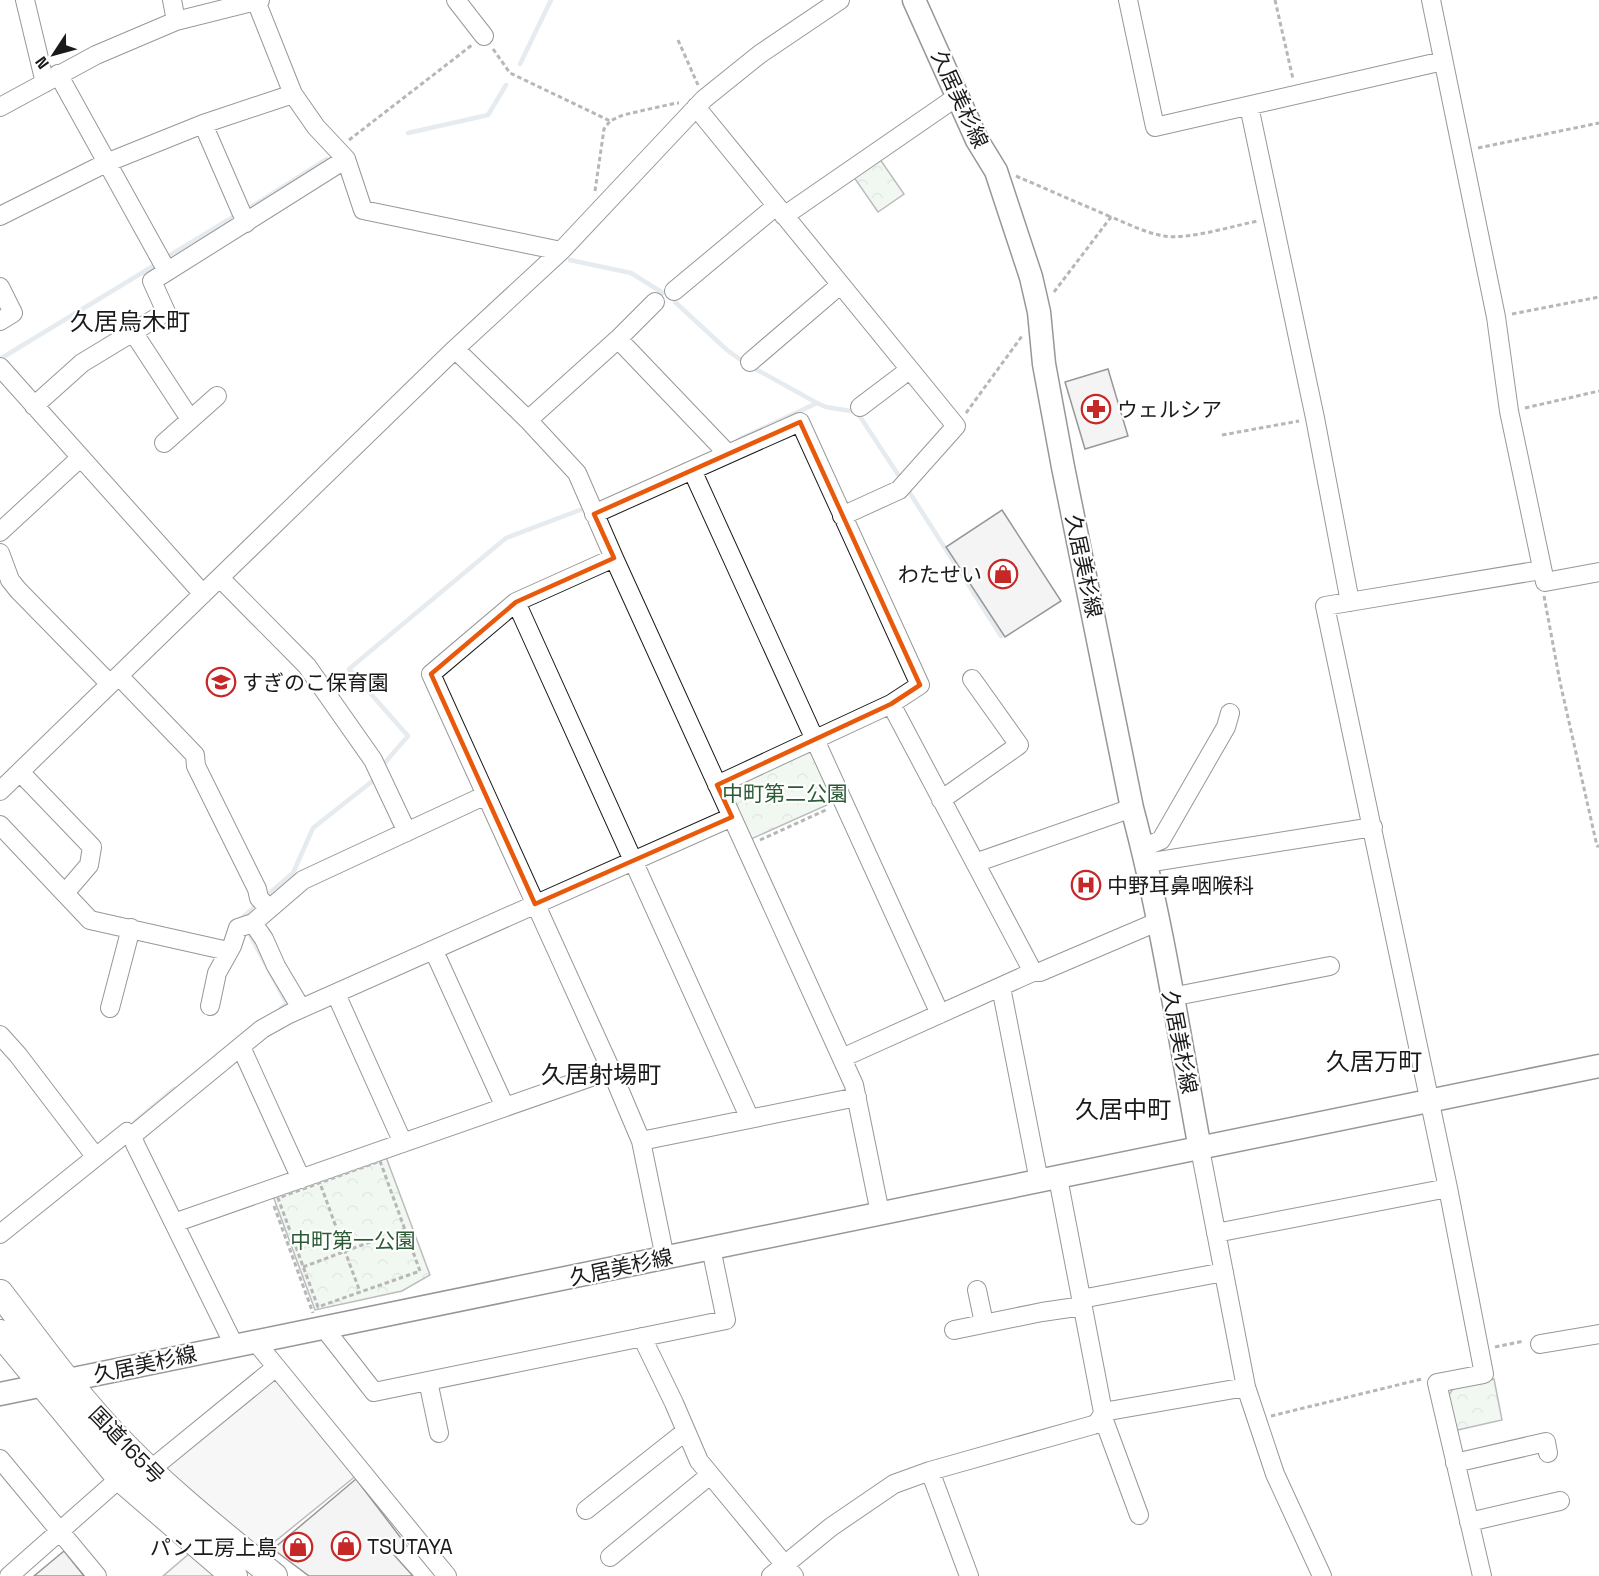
<svg xmlns="http://www.w3.org/2000/svg" width="1599" height="1576" viewBox="0 0 1599 1576" font-family="'Space Grotesk','Noto Sans JP',sans-serif">
  <style>
    .park { fill: url(#park-crowns); stroke: #6a6a6a; stroke-width: 1.5 }
    .parking { fill: #ededed; stroke: #6a6a6a; stroke-width: 1.5 }
    .lines { fill: none; stroke-linecap: round; stroke-linejoin: round }
    .stream { stroke: #c6d2dc; stroke-width: 4.5 }
    .building { fill: #e6e6e6; stroke: #1a1a1a; stroke-width: 1.5 }
    .minor-casing { stroke: #1a1a1a; stroke-width: 20 }
    .major-casing { stroke: #1a1a1a; stroke-width: 25 }
    .highway-casing { stroke: #1a1a1a; stroke-width: 28 }
    .path { stroke: #5f5f5f; stroke-width: 3; stroke-dasharray: 4.5 3; stroke-linecap: butt }
    .minor { stroke: #fff; stroke-width: 18 }
    .major { stroke: #fff; stroke-width: 22 }
    .highway { stroke: #fff; stroke-width: 26 }
    .marked { fill: none; stroke: #e8590c; stroke-width: 4.5; stroke-linejoin: round }
    .labels { text-anchor: middle; dominant-baseline: central; stroke-width: 4.5; stroke-linejoin: round; paint-order: stroke }
    .street-label { font-size: 21px; fill: #1a1a1a; stroke: #fff }
    .poi-label { font-size: 21px; fill: #1a1a1a; stroke: #fff; text-anchor: start }
    .park-label { font-size: 21px; fill: #2b5a34; stroke: #fff }
    .quarter-label { font-size: 24px; fill: #1a1a1a; stroke: #fff }
  </style>
  <defs>
    <pattern id="park-crowns" width="20" height="18" patternUnits="userSpaceOnUse" patternTransform="scale(1.5)"><rect width="20" height="18" fill="#e0efe3"/><path d="M2 6a3 3 0 1 1 6 0M12 15a3 3 0 1 1 6 0" fill="none" stroke="#c0ccc2"/></pattern>
  </defs>
  <rect width="100%" height="100%" fill="#fff"/>
  <path class="park" d="M 877,155 L 904,194 L 878,212 L 851,173 Z
    M 807,752 L 814,754 L 836,801 L 749,840 L 728,794 L 730,787 Z
    M 386,1157 L 430,1275 L 402,1291 L 315,1310 L 273,1196 Z
    M 1494,1379 L 1502,1420 L 1453,1431 L 1446,1399 L 1453,1389 Z"/>
  <path class="parking" d="M 273,1375 L 357,1475 L 262,1552 L 163,1466 Z
    M 190,1553 L 216,1576 L 163,1576 Z"/>
  <g class="lines">
    <path class="stream" d="M 520,64 L 551,0
      M 408,133 L 488,115 L 506,85
      M 251,207 L 327,159
      M 167,257 L 233,217
      M 570,260 L 631,273 L 663,293
      M 675,302 L 727,350 L 745,363
      M 0,359 L 155,265
      M 752,367 L 817,403 L 826,407 L 857,412 L 901,479
      M 740,439 L 817,403
      M 908,490 L 1001,636
      M 382,766 L 408,736 L 349,669 L 506,538 L 580,510
      M 265,897 L 293,873 L 313,828 L 375,779
      M 243,917 L 259,903
      M 250,935 L 287,1004 L 281,1008
      M 135,1122 L 174,1089"/>
  </g>
  <path class="building" d="M 1108,369 L 1128,436 L 1085,449 L 1065,382 Z
    M 1002,510 L 1061,601 L 1005,637 L 946,547 Z
    M 356,1479 L 407,1546 L 394,1555 L 413,1576 L 309,1576 L 273,1549 Z
    M 64,1551 L 84,1576 L 34,1576 Z"/>
  <g class="lines">
    <g class="minor-casing">
      <path id="minor" d="M 25,0 L 45,83
        M 172,0 L 176,21
        M 456,0 L 484,36
        M 1128,0 L 1155,127 L 1443,61
        M 1431,0 L 1496,317 L 1509,411 L 1545,582 L 1599,572
        M 58,74 L 167,271
        M 293,94 L 316,127 L 346,159
        M 1249,106 L 1315,418 L 1350,602
        M 0,107 L 96,55 L 176,21 L 260,0
        M 696,107 L 956,426 L 899,490 L 842,516
        M 203,124 L 246,223
        M 0,216 L 106,163 L 203,124 L 293,94 L 256,1
        M 784,216 L 958,96
        M 0,287 L 13,313 L 0,321
        M 674,291 L 776,206
        M 133,332 L 190,419
        M 618,339 L 655,302
        M 455,349 L 528,420 L 577,473 L 614,558 L 854,1085 L 880,1213
        M 750,362 L 840,285
        M 0,367 L 203,594
        M 34,406 L 82,363 L 166,312 L 152,281 L 346,159 L 363,210 L 561,251
        M 860,407 L 909,370
        M 528,420 L 618,339 L 728,454 L 800,422 L 920,685 L 891,704 L 717,785
        M 164,443 L 217,396
        M 692,470 L 940,1014
        M 594,514 L 728,454
        M 0,532 L 80,458
        M 0,553 L 10,580 L 18,590 L 110,684
        M 614,558 L 516,602 L 431,674 L 611,1070 L 641,1141 L 665,1258
        M 220,578 L 307,666 L 373,760 L 407,832
        M 516,602 L 750,1119
        M 119,676 L 195,755 L 196,766 L 257,889 L 259,898 L 269,909
        M 891,704 L 1033,972
        M 20,772 L 92,847 L 89,865 L 65,893
        M 0,791 L 455,349 L 561,251 L 704,99 L 760,54 L 840,0
        M 941,800 L 1019,745 L 972,679
        M 0,825 L 90,920 L 228,951
        M 1142,848 L 1161,840 L 1226,727 L 1230,713
        M 975,863 L 1132,808
        M 1146,863 L 1373,827
        M 253,923 L 264,939 L 276,966 L 301,1008
        M 434,951 L 505,1107
        M 1001,987 L 1039,1181
        M 336,994 L 403,1143
        M 1171,997 L 1330,966
        M 210,1006 L 217,973 L 232,946 L 238,928 L 253,923 L 303,880 L 486,795
        M 110,1008 L 131,928
        M 0,1035 L 18,1055 L 95,1156
        M 241,1047 L 301,1179
        M 842,1058 L 1033,972 L 1040,972 L 1157,922
        M 641,1141 L 857,1097
        M 1200,1149 L 1246,1387 L 1275,1474 L 1322,1576
        M 174,1223 L 611,1070
        M 1216,1233 L 1448,1188
        M 0,1234 L 127,1132 L 133,1135
        M 977,1290 L 984,1323
        M 1081,1299 L 1224,1272
        M 324,1328 L 374,1392 L 726,1320 L 711,1248
        M 954,1330 L 1042,1312 L 1083,1306
        M 642,1337 L 674,1403 L 699,1461 L 794,1576
        M 255,1341 L 447,1576
        M 1540,1344 L 1599,1334
        M 234,1345 L 135,1144 L 133,1135 L 262,1029 L 289,1014 L 732,817
        M 428,1381 L 439,1433
        M 1103,1412 L 1246,1387
        M 1100,1418 L 1105,1423 L 1139,1515
        M 0,1459 L 97,1576
        M 1455,1463 L 1546,1442 L 1548,1453
        M 150,1470 L 275,1368
        M 930,1471 L 969,1576
        M 586,1510 L 686,1431
        M 1469,1522 L 1560,1501
        M 610,1557 L 710,1475
        M 9,1576 L 120,1478
        M 771,1576 L 831,1527 L 894,1484 L 930,1471 L 1093,1425 L 1099,1422 L 1103,1412 L 1058,1178
        M 1482,1576 L 1437,1383 L 1484,1374 L 1448,1188 L 1325,606 L 1541,570"/>
    </g>
    <g class="major-casing">
      <path id="major" d="M 914,0 L 977,140 L 996,171 L 1031,277 L 1039,312 L 1044,364 L 1063,467 L 1132,808 C 1162,920 1179,1035 1200,1149
        M 0,1394 L 1599,1066"/>
    </g>
    <g class="highway-casing">
      <path id="highway" d="M 0,1293 C 28,1329 55,1367 85,1402 C 140,1468 207,1522 274,1576
        M 0,1333 L 120,1478 L 234,1576"/>
    </g>
    <path class="path" d="M 1275,0 L 1293,79
      M 678,40 L 698,85
      M 493,49 L 510,73 L 610,121 L 623,115 L 676,103 L 679,103
      M 349,140 L 472,45
      M 1478,148 L 1599,123
      M 1016,176 L 1111,217
      M 595,191 L 604,129 L 610,121
      M 1054,292 L 1111,217 C 1128,224 1146,233 1164,236 C 1189,240 1232,226 1258,221
      M 1512,314 L 1599,297
      M 1525,408 L 1599,391
      M 966,413 L 1022,336
      M 1222,435 L 1299,421
      M 1544,596 L 1560,682 L 1597,846 L 1599,846
      M 760,840 L 828,809
      M 380,1161 L 420,1271 L 318,1307 L 278,1198 Z
      M 321,1186 L 360,1292
      M 274,1206 L 313,1313
      M 303,1267 L 405,1229
      M 1495,1347 L 1524,1341
      M 1271,1416 L 1422,1379"/>
    <use href="#minor" class="minor"/>
    <use href="#major" class="major"/>
    <use href="#highway" class="highway"/>
  </g>
  <path d="M0 0H1599V1576H0ZM 800,422 L 920,685 L 891,704 L 717,785 L 732,817 L 535,904 L 431,674 L 516,602 L 614,558 L 594,514 Z" fill="#fff" fill-opacity=".55" fill-rule="evenodd"/>
  <path class="marked" d="M 800,422 L 920,685 L 891,704 L 717,785 L 732,817 L 535,904 L 431,674 L 516,602 L 614,558 L 594,514 Z"/>
  <defs>
    <g id="pharmacy-ring" transform="scale(1.5)"><circle r="9.5" fill="#fff" stroke="#c62828" stroke-width="1.5"/><path d="M-2-6h4v4h4v4h-4v4h-4v-4h-4v-4h4Z" fill="#c62828"/></g>
    <g id="shop-ring" transform="scale(1.5)"><circle r="9.5" fill="#fff" stroke="#c62828" stroke-width="1.5"/><path d="M-5-2.5h2.3a2.7 3.5 0 0 1 5.4 0H5L5.5 6h-11ZM-1.5-2.5h3a1.5 2.3 0 0 0-3 0Z" fill="#c62828"/></g>
    <g id="school-ring" transform="scale(1.5)"><circle r="9.5" fill="#fff" stroke="#c62828" stroke-width="1.5"/><path d="M0-5L7-2L0 1L-7-2ZM-4 1L0 2.5L4 1V4Q0 6-4 4Z" fill="#c62828"/></g>
    <g id="hospital-ring" transform="scale(1.5)"><circle r="9.5" fill="#fff" stroke="#c62828" stroke-width="1.5"/><path d="M-5-5h3v3.5h4V-5h3V5h-3V1.5h-4V5h-3Z" fill="#c62828"/></g>
  </defs>
  <g fill-rule="evenodd">
    <use href="#pharmacy-ring" x="1096" y="409"/>
    <use href="#shop-ring" x="1003" y="574"/>
    <use href="#school-ring" x="221" y="682"/>
    <use href="#hospital-ring" x="1086" y="885"/>
    <use href="#shop-ring" x="346" y="1546"/>
    <use href="#shop-ring" x="298" y="1547"/>
  </g>
  <g class="labels">
    <g class="street-label">
      <text transform="translate(960 99) rotate(65)">久居美杉線</text>
      <text transform="translate(1084 566) rotate(78)">久居美杉線</text>
      <text transform="translate(1180 1042) rotate(79)">久居美杉線</text>
      <text transform="translate(621 1267) rotate(-12)">久居美杉線</text>
      <text transform="translate(145 1364) rotate(-12)">久居美杉線</text>
      <text transform="translate(127 1445) rotate(46)">国道165号</text>
    </g>
    <g class="poi-label">
      <text x="1117" y="409">ウェルシア</text>
      <text x="982" y="574" text-anchor="end">わたせい</text>
      <text x="242" y="682">すぎのこ保育園</text>
      <text x="1107" y="885">中野耳鼻咽喉科</text>
      <text x="367" y="1546">TSUTAYA</text>
      <text x="277" y="1547" text-anchor="end">パン工房上島</text>
    </g>
    <g class="park-label">
      <text x="785" y="793">中町第二公園</text>
      <text x="353" y="1240">中町第一公園</text>
    </g>
    <g class="quarter-label">
      <text x="130" y="321">久居烏木町</text>
      <text x="1374" y="1061">久居万町</text>
      <text x="601" y="1074">久居射場町</text>
      <text x="1123" y="1109">久居中町</text>
    </g>
  </g>
  <g transform="translate(54 54) rotate(234)" stroke="#ffffff" stroke-width="4.5" paint-order="stroke">
  <path d="M0-4.5L10 22L0 15L-10 22Z" fill="#1a1a1a"/>
  <text y="-9" font-size="16" font-weight="bold" text-anchor="middle" fill="#1a1a1a">N</text>
  </g>
</svg>
